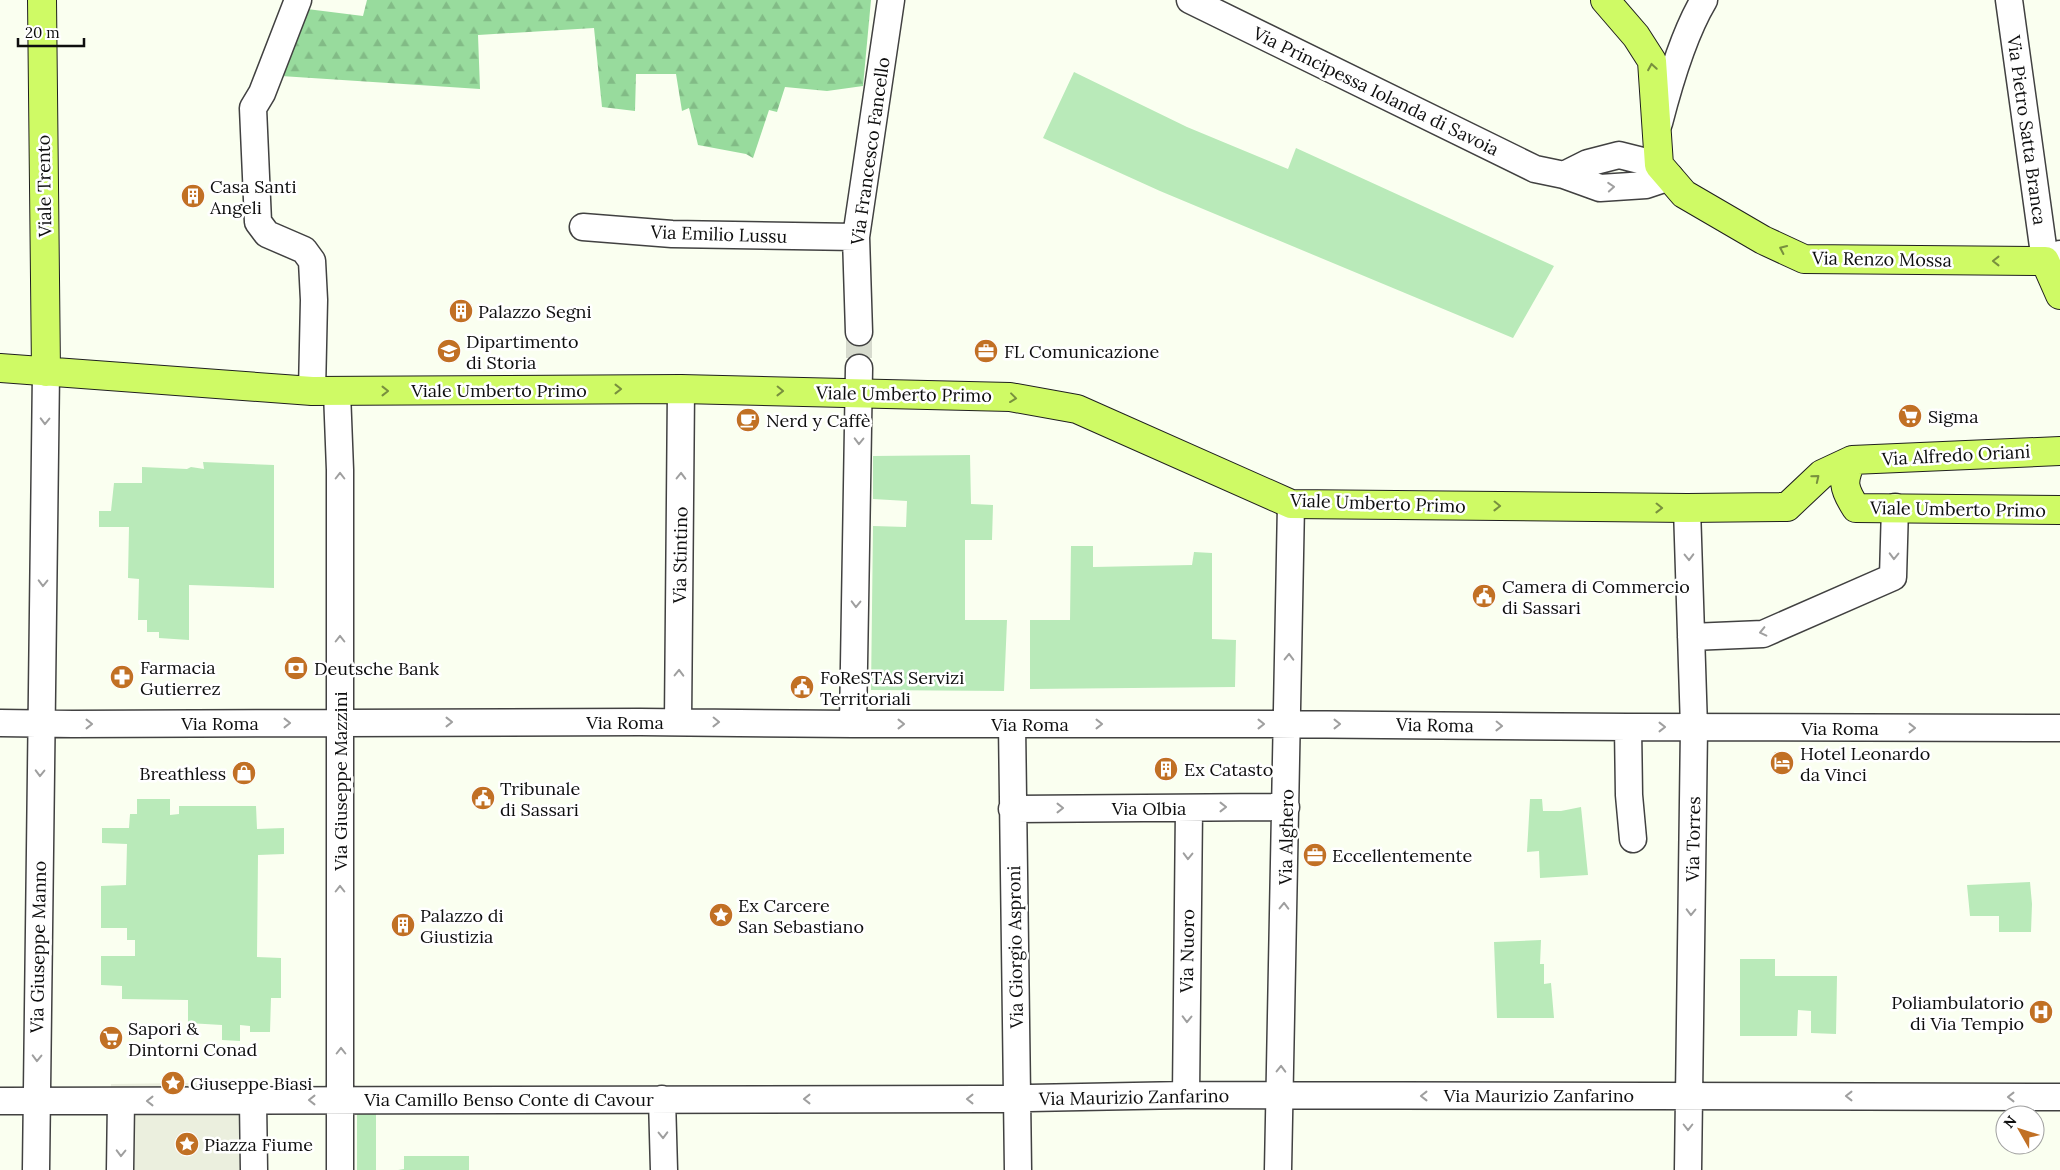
<svg xmlns="http://www.w3.org/2000/svg" width="2060" height="1170" viewBox="0 0 2060 1170" font-family="Lora,serif">
  <style>
    .forest { fill: url(#forest-firs) }
    .garden { fill: #b9eab9 }
    .plaza { fill: #ebefde }
    .lines { fill: none; stroke-linecap: round; stroke-linejoin: round }
    .minor-tunnel { stroke: #d7dbce; stroke-width: 26; stroke-dasharray: 26 13; stroke-linecap: butt }
    .minor-casing { stroke: #414141; stroke-width: 29 }
    .major-casing { stroke: #1f1f1f; stroke-width: 30 }
    .minor { stroke: #fff; stroke-width: 26 }
    .major { stroke: #cffa65; stroke-width: 28 }
    .oneway { stroke: #78903e }
    .oneway2 { stroke: #9f9f9f }
    .labels { text-anchor: middle; dominant-baseline: central; stroke-width: 5; stroke-linejoin: round; paint-order: stroke }
    .street-label { font-size: 18px; fill: #0e0e0e; stroke: #fff }
    .poi-label { font-size: 18px; fill: #0e0e0e; stroke: #fff; text-anchor: start }
  </style>
  <defs>
    <pattern id="forest-firs" width="22" height="20" patternUnits="userSpaceOnUse" patternTransform="scale(1.25)"><rect width="22" height="20" fill="#98db9d"/><path d="M5 1l3.5 6h-7zM16 11l3.5 6h-7z" fill="#82bb86"/></pattern>
  </defs>
  <rect width="100%" height="100%" fill="#fafff0"/>
  <path class="forest" d="M 367,0 L 871,0 L 863,86 L 827,91 L 785,87 L 777,112 L 769,110 L 753,158 L 746,154 L 698,145 L 689,108 L 682,111 L 676,74 L 636,74 L 635,111 L 602,107 L 594,28 L 478,35 L 480,89 L 281,76 L 307,9 L 363,16 Z"/>
  <path class="garden" d="M 1074,72 L 1187,127 L 1288,169 L 1296,148 L 1554,266 L 1513,338 L 1160,191 L 1043,138 Z
    M 970,455 L 971,504 L 993,505 L 992,540 L 965,540 L 965,620 L 1007,620 L 1004,691 L 871,690 L 873,526 L 906,527 L 907,501 L 873,499 L 873,456 Z
    M 203,462 L 274,465 L 274,588 L 189,585 L 189,640 L 159,638 L 159,632 L 147,632 L 147,620 L 138,620 L 139,579 L 128,578 L 129,527 L 99,527 L 99,511 L 111,511 L 114,483 L 142,483 L 142,467 L 187,469 L 191,467 L 204,469 Z
    M 1071,546 L 1093,546 L 1093,567 L 1192,565 L 1194,552 L 1212,553 L 1212,639 L 1236,640 L 1235,687 L 1030,689 L 1030,620 L 1070,620 Z
    M 137,799 L 170,799 L 170,815 L 179,814 L 179,806 L 256,806 L 257,829 L 284,828 L 284,854 L 258,855 L 257,957 L 281,958 L 281,998 L 271,998 L 270,1032 L 250,1032 L 250,1026 L 240,1025 L 240,1041 L 222,1040 L 222,1025 L 188,1023 L 188,1000 L 122,999 L 122,986 L 101,985 L 101,956 L 135,956 L 135,940 L 127,940 L 127,928 L 101,928 L 101,886 L 126,885 L 127,844 L 102,843 L 102,828 L 129,828 L 130,814 L 137,814 Z
    M 1530,799 L 1542,799 L 1543,811 L 1561,811 L 1581,807 L 1588,875 L 1540,878 L 1539,851 L 1527,852 Z
    M 2030,882 L 2032,904 L 2031,932 L 1999,932 L 1999,916 L 1970,916 L 1967,885 Z
    M 1541,940 L 1540,964 L 1544,964 L 1544,984 L 1551,983 L 1554,1018 L 1497,1018 L 1494,942 Z
    M 1740,959 L 1775,959 L 1775,976 L 1837,976 L 1836,1034 L 1811,1033 L 1811,1011 L 1798,1010 L 1797,1036 L 1740,1036 Z
    M 376,1112 L 376,1170 L 357,1170 L 357,1113 Z
    M 404,1156 L 469,1156 L 469,1170 L 398,1170 L 404,1169 Z"/>
  <path class="plaza" d="M 262,1082 L 263,1170 L 111,1170 L 111,1084 Z"/>
  <g class="lines">
    <path class="minor-tunnel" d="M 859,332 L 859,368"/>
    <g class="minor-casing">
      <path id="minor" d="M 298,0 L 262,93 L 253,108 L 258,222 L 267,234 L 304,250 L 312,261 L 314,300 L 312,391
        M 1190,0 L 1535,169 L 1564,175 L 1600,188 L 1646,185 L 1670,177
        M 2009,0 L 2045,261 L 2060,254
        M 1659,123 C 1669,84 1683,35 1704,0
        M 1564,175 L 1588,163 L 1619,155 L 1659,165
        M 583,227 L 672,234 L 856,237
        M 859,332 L 856,237 L 891,0
        M 337,392 L 340,470 L 340,1170
        M 1687,508 L 1694,728 L 1688,1170
        M 1691,637 L 1763,634 L 1893,577 L 1895,507
        M 678,722 L 681,389
        M 0,723 L 73,724 L 640,722 L 853,724 L 1262,724 L 1628,727 L 2060,728
        M 853,724 L 859,368
        M 1012,724 L 1018,1170
        M 1628,727 L 1629,795 L 1633,839
        M 1012,809 L 1286,807
        M 1186,1095 L 1189,808
        M 662,1099 L 664,1170
        M 0,1101 L 984,1099 L 1186,1095 L 2060,1097
        M 253,1101 L 254,1170
        M 36,1170 L 46,372
        M 120,1170 L 121,1101
        M 1278,1170 L 1291,504"/>
    </g>
    <g class="major-casing">
      <path id="major" d="M 42,0 L 46,372
        M 1605,0 L 1636,36 L 1652,61 L 1659,165 L 1684,194 L 1763,240 L 1804,259 L 2045,261 L 2060,295
        M 0,368 L 312,391 L 681,389 L 1010,397 L 1077,409 L 1291,504 L 1687,508 L 1787,507 L 1822,474 L 1852,460 L 2060,451
        M 1852,460 C 1842,482 1843,488 1856,508 L 2060,510"/>
    </g>
    <use href="#minor" class="minor"/>
    <use href="#major" class="major"/>
  </g>
  <defs><path id="oneway-chevron" d="M-2-3.5L2.5 0L-2 3.5" fill="none" stroke-width="1.6" stroke-linecap="round" stroke-linejoin="round" transform="scale(1.25)"/></defs>
  <g class="oneway">
    <use href="#oneway-chevron" transform="translate(1652 67) rotate(-99)"/>
    <use href="#oneway-chevron" transform="translate(1783 249) rotate(-155)"/>
    <use href="#oneway-chevron" transform="translate(1996 261) rotate(-180)"/>
    <use href="#oneway-chevron" transform="translate(618 389)"/>
    <use href="#oneway-chevron" transform="translate(385 391)"/>
    <use href="#oneway-chevron" transform="translate(780 391) rotate(1)"/>
    <use href="#oneway-chevron" transform="translate(1013 398) rotate(7)"/>
    <use href="#oneway-chevron" transform="translate(1816 478) rotate(-39)"/>
    <use href="#oneway-chevron" transform="translate(1497 506) rotate(1)"/>
    <use href="#oneway-chevron" transform="translate(1659 508) rotate(1)"/>
  </g>
  <g class="oneway2">
    <use href="#oneway-chevron" transform="translate(1611 187) rotate(-4)"/>
    <use href="#oneway-chevron" transform="translate(45 421) rotate(91)"/>
    <use href="#oneway-chevron" transform="translate(859 441) rotate(91)"/>
    <use href="#oneway-chevron" transform="translate(340 476) rotate(-90)"/>
    <use href="#oneway-chevron" transform="translate(681 476) rotate(-89)"/>
    <use href="#oneway-chevron" transform="translate(1894 556) rotate(91)"/>
    <use href="#oneway-chevron" transform="translate(1689 557) rotate(89)"/>
    <use href="#oneway-chevron" transform="translate(43 583) rotate(91)"/>
    <use href="#oneway-chevron" transform="translate(856 604) rotate(91)"/>
    <use href="#oneway-chevron" transform="translate(1763 632) rotate(167)"/>
    <use href="#oneway-chevron" transform="translate(340 639) rotate(-90)"/>
    <use href="#oneway-chevron" transform="translate(1289 657) rotate(-89)"/>
    <use href="#oneway-chevron" transform="translate(679 673) rotate(-89)"/>
    <use href="#oneway-chevron" transform="translate(449 722)"/>
    <use href="#oneway-chevron" transform="translate(716 722) rotate(1)"/>
    <use href="#oneway-chevron" transform="translate(287 723)"/>
    <use href="#oneway-chevron" transform="translate(89 724)"/>
    <use href="#oneway-chevron" transform="translate(901 724)"/>
    <use href="#oneway-chevron" transform="translate(1099 724)"/>
    <use href="#oneway-chevron" transform="translate(1261 724)"/>
    <use href="#oneway-chevron" transform="translate(1337 724)"/>
    <use href="#oneway-chevron" transform="translate(1499 726) rotate(1)"/>
    <use href="#oneway-chevron" transform="translate(1662 727)"/>
    <use href="#oneway-chevron" transform="translate(1912 728)"/>
    <use href="#oneway-chevron" transform="translate(40 773) rotate(91)"/>
    <use href="#oneway-chevron" transform="translate(1223 807)"/>
    <use href="#oneway-chevron" transform="translate(1060 808)"/>
    <use href="#oneway-chevron" transform="translate(1188 856) rotate(91)"/>
    <use href="#oneway-chevron" transform="translate(340 889) rotate(-90)"/>
    <use href="#oneway-chevron" transform="translate(1284 906) rotate(-89)"/>
    <use href="#oneway-chevron" transform="translate(1691 912) rotate(91)"/>
    <use href="#oneway-chevron" transform="translate(1187 1019) rotate(91)"/>
    <use href="#oneway-chevron" transform="translate(341 1051) rotate(-90)"/>
    <use href="#oneway-chevron" transform="translate(37 1058) rotate(91)"/>
    <use href="#oneway-chevron" transform="translate(1281 1069) rotate(-89)"/>
    <use href="#oneway-chevron" transform="translate(1424 1096) rotate(180)"/>
    <use href="#oneway-chevron" transform="translate(1849 1096) rotate(-180)"/>
    <use href="#oneway-chevron" transform="translate(2011 1097) rotate(-180)"/>
    <use href="#oneway-chevron" transform="translate(807 1099) rotate(180)"/>
    <use href="#oneway-chevron" transform="translate(970 1099) rotate(180)"/>
    <use href="#oneway-chevron" transform="translate(312 1100) rotate(180)"/>
    <use href="#oneway-chevron" transform="translate(150 1101) rotate(180)"/>
    <use href="#oneway-chevron" transform="translate(1688 1127) rotate(90)"/>
    <use href="#oneway-chevron" transform="translate(663 1135) rotate(89)"/>
    <use href="#oneway-chevron" transform="translate(121 1153) rotate(91)"/>
  </g>
  <defs>
    <g id="building-disc" transform="scale(1.25)"><circle r="9.5" fill="#c17024" stroke="#fff"/><path d="M-4-6H4V6H1V3H-1V6H-4ZM-2.5-4.3h1.7v1.8h-1.7ZM.8-4.3h1.7v1.8H.8ZM-2.5-1h1.7V.8h-1.7ZM.8-1h1.7V.8H.8Z" fill="#fff"/></g>
    <g id="university-disc" transform="scale(1.25)"><circle r="9.5" fill="#c17024" stroke="#fff"/><path d="M0-5L7-2L0 1L-7-2ZM-4 1L0 2.5L4 1V4Q0 6-4 4Z" fill="#fff"/></g>
    <g id="office-disc" transform="scale(1.25)"><circle r="9.5" fill="#c17024" stroke="#fff"/><path d="M-6-3h4V-5.5h4V-3h4V5H-6ZM-1-4.5V-3h2v-1.5ZM-6 0V1H6V0Z" fill="#fff"/></g>
    <g id="supermarket-disc" transform="scale(1.25)"><circle r="9.5" fill="#c17024" stroke="#fff"/><path d="M-6-5.5h2.5l.6 2H6L4.5 2H-2.5L-4.4-4H-6ZM-1.5 3.2a1.3 1.3 0 1 0 .1 0ZM3 3.2a1.3 1.3 0 1 0 .1 0Z" fill="#fff"/></g>
    <g id="cafe-disc" transform="scale(1.25)"><circle r="9.5" fill="#c17024" stroke="#fff"/><path d="M-5.5-4.5H6V0H3Q3 3.5 0 3.5H-2.5Q-5.5 3.5-5.5 0ZM3-3.2v2h1.7v-2ZM-6 4.5H4V6H-6Z" fill="#fff"/></g>
    <g id="civic-disc" transform="scale(1.25)"><circle r="9.5" fill="#c17024" stroke="#fff"/><path d="M-.6-6.5H3V-4.5H.6V-3L4-1V1h2V6H-6V1h2V-1L-.6-3ZM-1.2 2.5V6h2.4V2.5Z" fill="#fff"/></g>
    <g id="bank-disc" transform="scale(1.25)"><circle r="9.5" fill="#c17024" stroke="#fff"/><path d="M-6-4H6V4H-6ZM0-2.3a2.3 2.3 0 1 0 0 4.6a2.3 2.3 0 1 0 0-4.6Z" fill="#fff"/></g>
    <g id="pharmacy-disc" transform="scale(1.25)"><circle r="9.5" fill="#c17024" stroke="#fff"/><path d="M-2-6h4v4h4v4h-4v4h-4v-4h-4v-4h4Z" fill="#fff"/></g>
    <g id="hotel-disc" transform="scale(1.25)"><circle r="9.5" fill="#c17024" stroke="#fff"/><path d="M-6-4.5h1.5V1H6V5H4.5V3h-9V5H-6ZM-4 0a1.8 1.8 0 1 1 3.6 0ZM.5 0V-2.5h3Q6-2.5 6 0Z" fill="#fff"/></g>
    <g id="shop-disc" transform="scale(1.25)"><circle r="9.5" fill="#c17024" stroke="#fff"/><path d="M-5-2.5h2.3a2.7 3.5 0 0 1 5.4 0H5L5.5 6h-11ZM-1.5-2.5h3a1.5 2.3 0 0 0-3 0Z" fill="#fff"/></g>
    <g id="sight-disc" transform="scale(1.25)"><circle r="9.5" fill="#c17024" stroke="#fff"/><path d="M0-6L1.8-2.2L6-1.7L2.9 1.2L3.7 5.4L0 3.3L-3.7 5.4L-2.9 1.2L-6-1.7L-1.8-2.2Z" fill="#fff"/></g>
    <g id="hospital-disc" transform="scale(1.25)"><circle r="9.5" fill="#c17024" stroke="#fff"/><path d="M-5-5h3v3.5h4V-5h3V5h-3V1.5h-4V5h-3Z" fill="#fff"/></g>
  </defs>
  <g fill-rule="evenodd">
    <use href="#building-disc" x="193" y="196"/>
    <use href="#building-disc" x="461" y="311"/>
    <use href="#university-disc" x="449" y="351"/>
    <use href="#office-disc" x="986" y="351"/>
    <use href="#supermarket-disc" x="1910" y="416"/>
    <use href="#cafe-disc" x="748" y="420"/>
    <use href="#civic-disc" x="1484" y="596"/>
    <use href="#bank-disc" x="296" y="668"/>
    <use href="#pharmacy-disc" x="122" y="677"/>
    <use href="#civic-disc" x="802" y="687"/>
    <use href="#hotel-disc" x="1782" y="763"/>
    <use href="#building-disc" x="1166" y="769"/>
    <use href="#shop-disc" x="244" y="773"/>
    <use href="#civic-disc" x="483" y="798"/>
    <use href="#office-disc" x="1315" y="855"/>
    <use href="#sight-disc" x="721" y="915"/>
    <use href="#building-disc" x="403" y="925"/>
    <use href="#hospital-disc" x="2041" y="1012"/>
    <use href="#supermarket-disc" x="111" y="1038"/>
    <use href="#sight-disc" x="173" y="1083"/>
    <use href="#sight-disc" x="187" y="1144"/>
  </g>
  <g class="labels">
    <g class="street-label">
      <text transform="translate(1376 91) rotate(26)">Via Principessa Iolanda di Savoia</text>
      <text transform="translate(2027 130) rotate(82)">Via Pietro Satta Branca</text>
      <text transform="translate(870 151) rotate(-82)">Via Francesco Fancello</text>
      <text transform="translate(44 186) rotate(-91)">Viale Trento</text>
      <text transform="translate(719 234) rotate(2)">Via Emilio Lussu</text>
      <text transform="translate(1882 259) rotate(1)">Via Renzo Mossa</text>
      <text x="499" y="390">Viale Umberto Primo</text>
      <text transform="translate(904 394) rotate(1)">Viale Umberto Primo</text>
      <text transform="translate(1956 455) rotate(-3)">Via Alfredo Oriani</text>
      <text transform="translate(1378 503) rotate(2)">Viale Umberto Primo</text>
      <text transform="translate(1958 509) rotate(1)">Viale Umberto Primo</text>
      <text transform="translate(680 555) rotate(-89)">Via Stintino</text>
      <text x="625" y="722">Via Roma</text>
      <text x="220" y="723">Via Roma</text>
      <text x="1030" y="724">Via Roma</text>
      <text transform="translate(1435 725) rotate(1)">Via Roma</text>
      <text x="1840" y="728">Via Roma</text>
      <text transform="translate(340 781) rotate(-90)">Via Giuseppe Mazzini</text>
      <text x="1149" y="808">Via Olbia</text>
      <text transform="translate(1286 837) rotate(-89)">Via Alghero</text>
      <text transform="translate(1693 839) rotate(-89)">Via Torres</text>
      <text transform="translate(38 947) rotate(-89)">Via Giuseppe Manno</text>
      <text transform="translate(1015 947) rotate(-91)">Via Giorgio Asproni</text>
      <text transform="translate(1187 951) rotate(-89)">Via Nuoro</text>
      <text x="1539" y="1095">Via Maurizio Zanfarino</text>
      <text transform="translate(1134 1097) rotate(-1)">Via Maurizio Zanfarino</text>
      <text x="509" y="1099">Via Camillo Benso Conte di Cavour</text>
    </g>
    <g class="poi-label">
      <text x="210" y="186">Casa Santi<tspan x="210" dy="21">Angeli</tspan></text>
      <text x="478" y="311">Palazzo Segni</text>
      <text x="466" y="341">Dipartimento<tspan x="466" dy="21">di Storia</tspan></text>
      <text x="1004" y="351">FL Comunicazione</text>
      <text x="1928" y="416">Sigma</text>
      <text x="766" y="420">Nerd y Caffè</text>
      <text x="1502" y="586">Camera di Commercio<tspan x="1502" dy="21">di Sassari</tspan></text>
      <text x="140" y="667">Farmacia<tspan x="140" dy="21">Gutierrez</tspan></text>
      <text x="314" y="668">Deutsche Bank</text>
      <text x="820" y="677">FoReSTAS Servizi<tspan x="820" dy="21">Territoriali</tspan></text>
      <text x="1800" y="753">Hotel Leonardo<tspan x="1800" dy="21">da Vinci</tspan></text>
      <text x="1184" y="769">Ex Catasto</text>
      <text x="226" y="773" text-anchor="end">Breathless</text>
      <text x="500" y="788">Tribunale<tspan x="500" dy="21">di Sassari</tspan></text>
      <text x="1332" y="855">Eccellentemente</text>
      <text x="738" y="905">Ex Carcere<tspan x="738" dy="21">San Sebastiano</tspan></text>
      <text x="420" y="915">Palazzo di<tspan x="420" dy="21">Giustizia</tspan></text>
      <text x="2024" y="1002" text-anchor="end">Poliambulatorio<tspan x="2024" dy="21">di Via Tempio</tspan></text>
      <text x="128" y="1028">Sapori &amp;<tspan x="128" dy="21">Dintorni Conad</tspan></text>
      <text x="190" y="1083">Giuseppe Biasi</text>
      <text x="204" y="1144">Piazza Fiume</text>
    </g>
  </g>
  <g transform="translate(2020 1130) rotate(309)"><circle r="24" fill="#ffffff" stroke="#9f9f9f"/>
  <path d="M0-4L9 19L0 12L-9 19Z" fill="#c17024"/>
  <text y="-8" font-size="14" font-weight="bold" text-anchor="middle" fill="#0e0e0e">N</text>
  </g>
  <path d="M18 38v8h66v-8" fill="none" stroke="#0e0e0e" stroke-width="2.5"/>
  <text x="25" y="38" font-size="15" fill="#0e0e0e" stroke="#ffffff" stroke-width="4" paint-order="stroke">20 m</text>
</svg>
